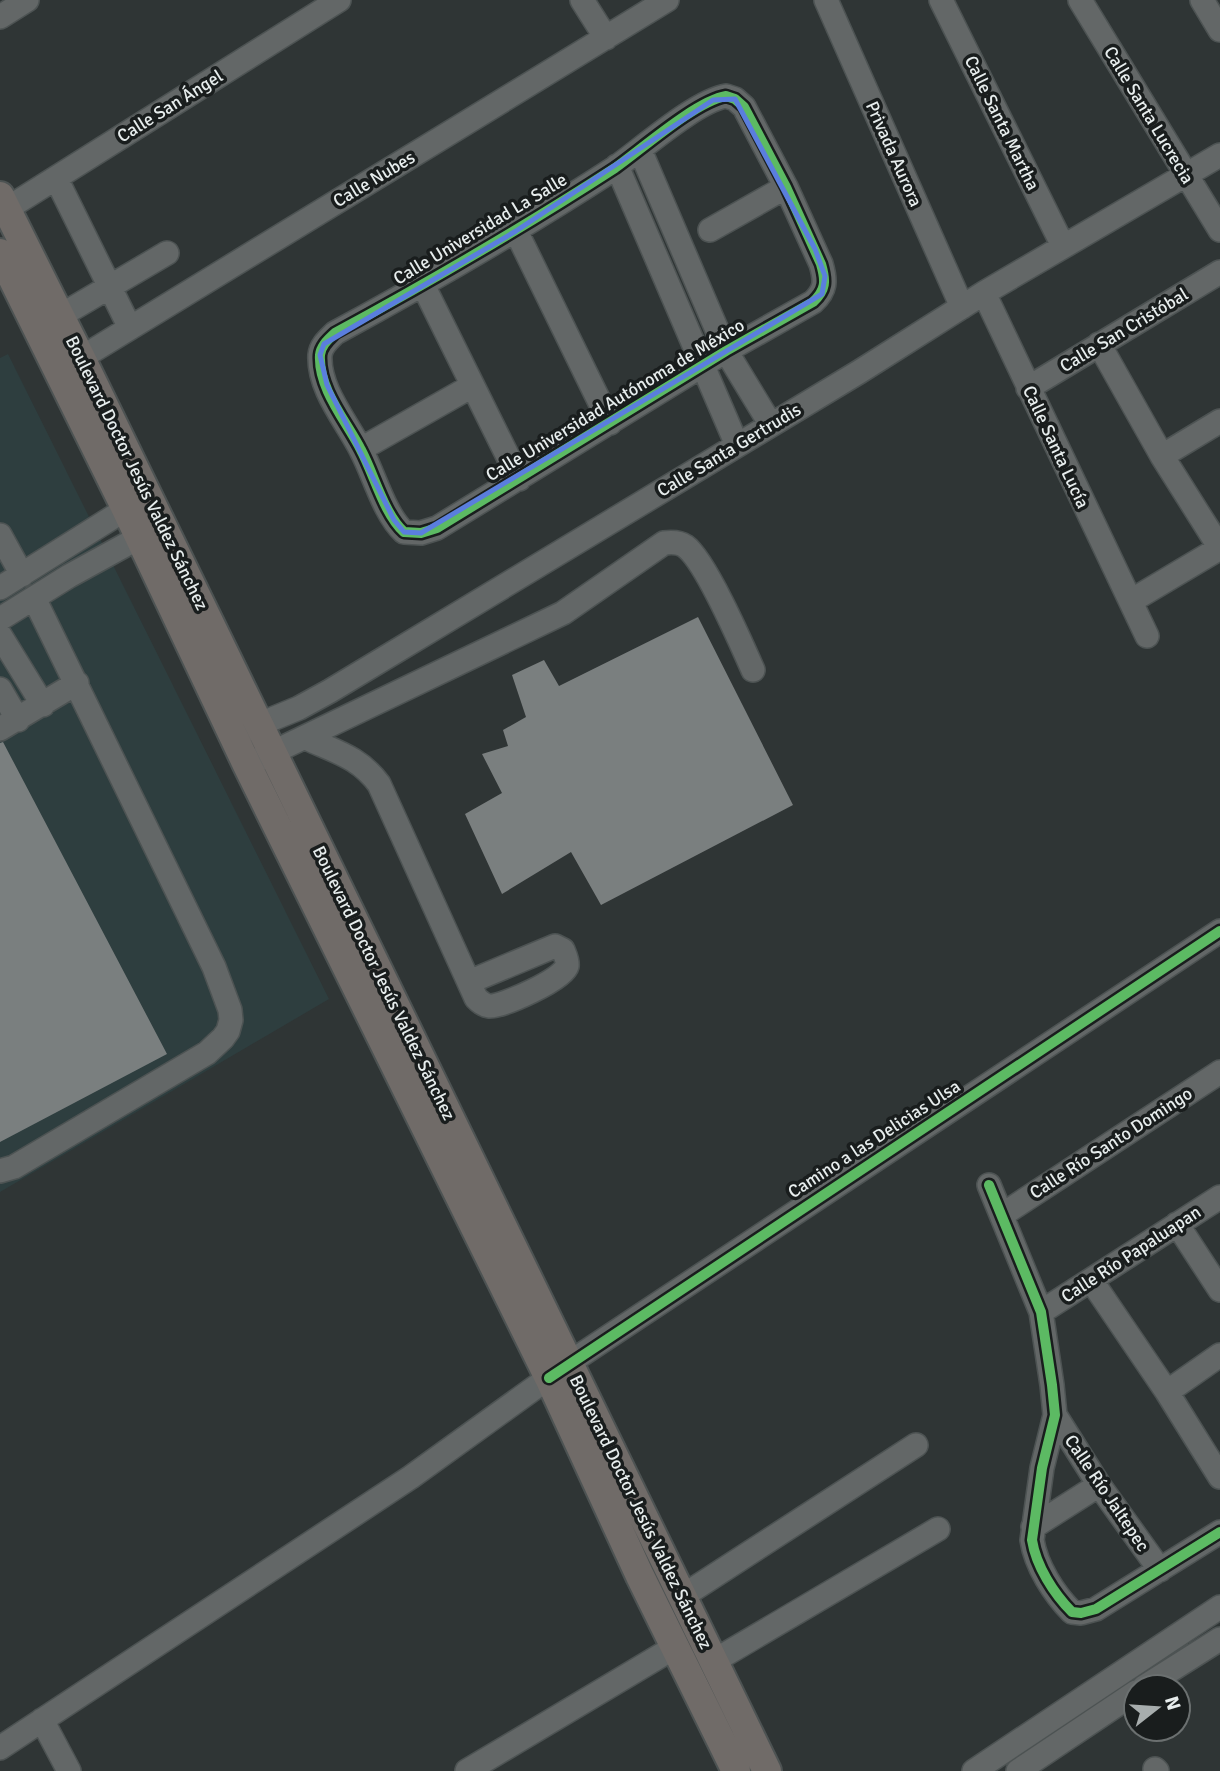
<svg xmlns="http://www.w3.org/2000/svg" width="1220" height="1771" viewBox="0 0 1220 1771" font-family="Signika,sans-serif">
  <style>
    .built { fill: #2e3e3f }
    .building { fill: #7a7f7f }
    .lines { fill: none; stroke-linecap: round; stroke-linejoin: round }
    .minor-casing { stroke: #4d5353; stroke-width: 26 }
    .major-casing { stroke: #4d5353; stroke-width: 32 }
    .minor { stroke: #636767; stroke-width: 23 }
    .major { stroke: #706b68; stroke-width: 28 }
    .cycleway-casing { stroke: #191d1d; stroke-width: 15 }
    .cycleway { stroke: #5cba63; stroke-width: 10 }
    .marked { fill: none; stroke: #5a7ede; stroke-width: 5; stroke-linejoin: round }
    .labels { text-anchor: middle; dominant-baseline: central; stroke-width: 7; stroke-linejoin: round; paint-order: stroke }
    .street-label { font-size: 18px; fill: #e7eded; stroke: #191d1d }
  </style>
  <rect width="100%" height="100%" fill="#2f3535"/>
  <path class="built" d="M 8,354 L 329,999 L 0,1192 L 0,358 Z"/>
  <path class="building" d="M 698,617 L 793,805 L 601,905 L 571,852 L 502,894 L 465,814 L 502,793 L 482,754 L 508,746 L 503,730 L 526,717 L 512,675 L 544,660 L 559,686 Z
    M 3,742 L 167,1054 L 0,1142 L 0,743 Z"/>
  <g class="lines">
    <g class="minor-casing">
      <path id="minor" d="M 582,0 L 606,38
        M 826,0 L 962,307
        M 941,0 L 1063,246
        M 1080,0 L 1220,230
        M 1202,0 L 1220,30
        M 0,17 L 27,0
        M 726,96 L 735,99 L 744,107 L 786,187 L 821,264 C 826,281 826,290 813,302 L 726,351 L 437,528 L 421,533 L 404,532 C 384,514 374,474 361,450 C 347,422 318,389 320,355 C 321,345 329,339 335,333 C 431,281 524,227 615,168 C 642,149 696,101 726,96 Z
        M 640,150 L 726,351 L 771,425
        M 617,166 L 737,445
        M 56,178 L 130,328
        M 0,208 L 6,208 L 16,203 L 339,0
        M 710,230 L 786,187
        M 516,231 L 610,423
        M 423,285 L 519,479
        M 984,293 L 1147,636
        M 60,316 L 167,253
        M 1099,344 L 1162,456 L 1220,548
        M 81,358 L 667,0
        M 1028,388 L 1220,272
        M 361,449 L 472,386
        M 1162,456 L 1220,421
        M 0,535 L 22,575
        M 0,588 L 126,509
        M 1131,601 L 1220,548
        M 0,619 L 69,576 L 140,537
        M 0,635 L 43,705
        M 0,689 L 18,720
        M 0,729 L 77,683
        M 243,731 L 299,708 L 330,691 L 859,372 L 984,293 L 1220,155
        M 306,738 C 336,752 359,757 379,784 L 476,998 C 480,1002 483,1005 489,1006 C 502,1007 564,979 567,966 C 568,961 565,955 563,950 L 555,946 L 469,982
        M 257,760 L 563,613 L 664,543 C 672,542 679,542 685,546 C 705,560 742,645 753,670
        M 0,1171 L 14,1167 L 207,1053 L 223,1038 L 228,1031 L 231,1020 L 230,1010 L 214,967 L 34,598
        M 989,1185 L 1041,1312 L 1052,1385 L 1055,1415 L 1042,1468 L 1032,1540 C 1036,1566 1054,1594 1072,1612 L 1081,1613 L 1096,1609 L 1220,1532
        M 1002,1215 L 1220,1072
        M 1177,1224 L 1220,1290
        M 1091,1280 L 1167,1392 L 1220,1477
        M 1041,1312 L 1220,1197
        M 1167,1392 L 1220,1355
        M 1055,1415 L 1099,1485 L 1160,1570
        M 1033,1527 L 1099,1485
        M 683,1596 L 916,1445
        M 714,1661 L 938,1529
        M 1144,1687 L 1220,1639
        M 42,1720 L 69,1771
        M 0,1748 L 411,1477 L 569,1363 L 1220,931
        M 1155,1769 L 1157,1771
        M 467,1771 L 675,1647
        M 974,1771 L 1220,1607
        M 1018,1771 L 1136,1692"/>
    </g>
    <g class="major-casing">
      <path id="major" d="M 0,196 L 81,358 L 767,1771
        M 0,253 L 126,509 L 247,765 L 549,1378 L 640,1576 L 736,1771"/>
    </g>
    <use href="#minor" class="minor"/>
    <use href="#major" class="major"/>
    <g class="cycleway-casing">
      <path id="cycleway" d="M 726,96 L 735,99 L 744,107 L 786,187 L 821,264 C 826,281 826,290 813,302 L 726,351 L 437,528 L 421,533 L 404,532 C 384,514 374,474 361,450 C 347,422 318,389 320,355 C 321,345 329,339 335,333 C 431,281 524,227 615,168 C 642,149 696,101 726,96 Z
        M 989,1185 L 1041,1312 L 1052,1385 L 1055,1415 L 1042,1468 L 1032,1540 C 1036,1566 1054,1594 1072,1612 L 1081,1613 L 1096,1609 L 1220,1532
        M 549,1378 L 1220,931"/>
    </g>
    <use href="#cycleway" class="cycleway"/>
  </g>
  <path class="marked" d="M 735,99 L 815,249 L 825,276 L 822,294 L 421,533 L 404,532 L 394,520 L 327,385 L 320,355 L 324,344 L 516,231 L 713,100 Z"/>
  <g class="labels">
    <g class="street-label">
      <text transform="translate(170 106) rotate(-32)">Calle San Ángel</text>
      <text transform="translate(1149 115) rotate(59)">Calle Santa Lucrecia</text>
      <text transform="translate(1002 123) rotate(64)">Calle Santa Martha</text>
      <text transform="translate(894 154) rotate(66)">Privada Aurora</text>
      <text transform="translate(374 179) rotate(-31)">Calle Nubes</text>
      <text transform="translate(480 229) rotate(-31)">Calle Universidad La Salle</text>
      <text transform="translate(1124 330) rotate(-31)">Calle San Cristóbal</text>
      <text transform="translate(615 400) rotate(-31)">Calle Universidad Autónoma de México</text>
      <text transform="translate(1056 447) rotate(65)">Calle Santa Lucía</text>
      <text transform="translate(729 450) rotate(-31)">Calle Santa Gertrudis</text>
      <text transform="translate(137 473) rotate(64)">Boulevard Doctor Jesús Valdez Sánchez</text>
      <text transform="translate(384 983) rotate(64)">Boulevard Doctor Jesús Valdez Sánchez</text>
      <text transform="translate(874 1139) rotate(-33)">Camino a las Delicias Ulsa</text>
      <text transform="translate(1111 1143) rotate(-33)">Calle Río Santo Domingo</text>
      <text transform="translate(1131 1254) rotate(-33)">Calle Río Papaluapan</text>
      <text transform="translate(1107 1493) rotate(56)">Calle Río Jaltepec</text>
      <text transform="translate(641 1512) rotate(64)">Boulevard Doctor Jesús Valdez Sánchez</text>
    </g>
  </g>
  <g transform="translate(1157 1708) rotate(73)"><circle r="33" fill="#191d1d" stroke="#6b7070" stroke-width="2"/>
  <path d="M0-5L12 26L0 18L-12 26Z" fill="#a7adad"/>
  <text y="-10" font-size="19" font-weight="bold" text-anchor="middle" fill="#e7eded">N</text>
  </g>
</svg>
